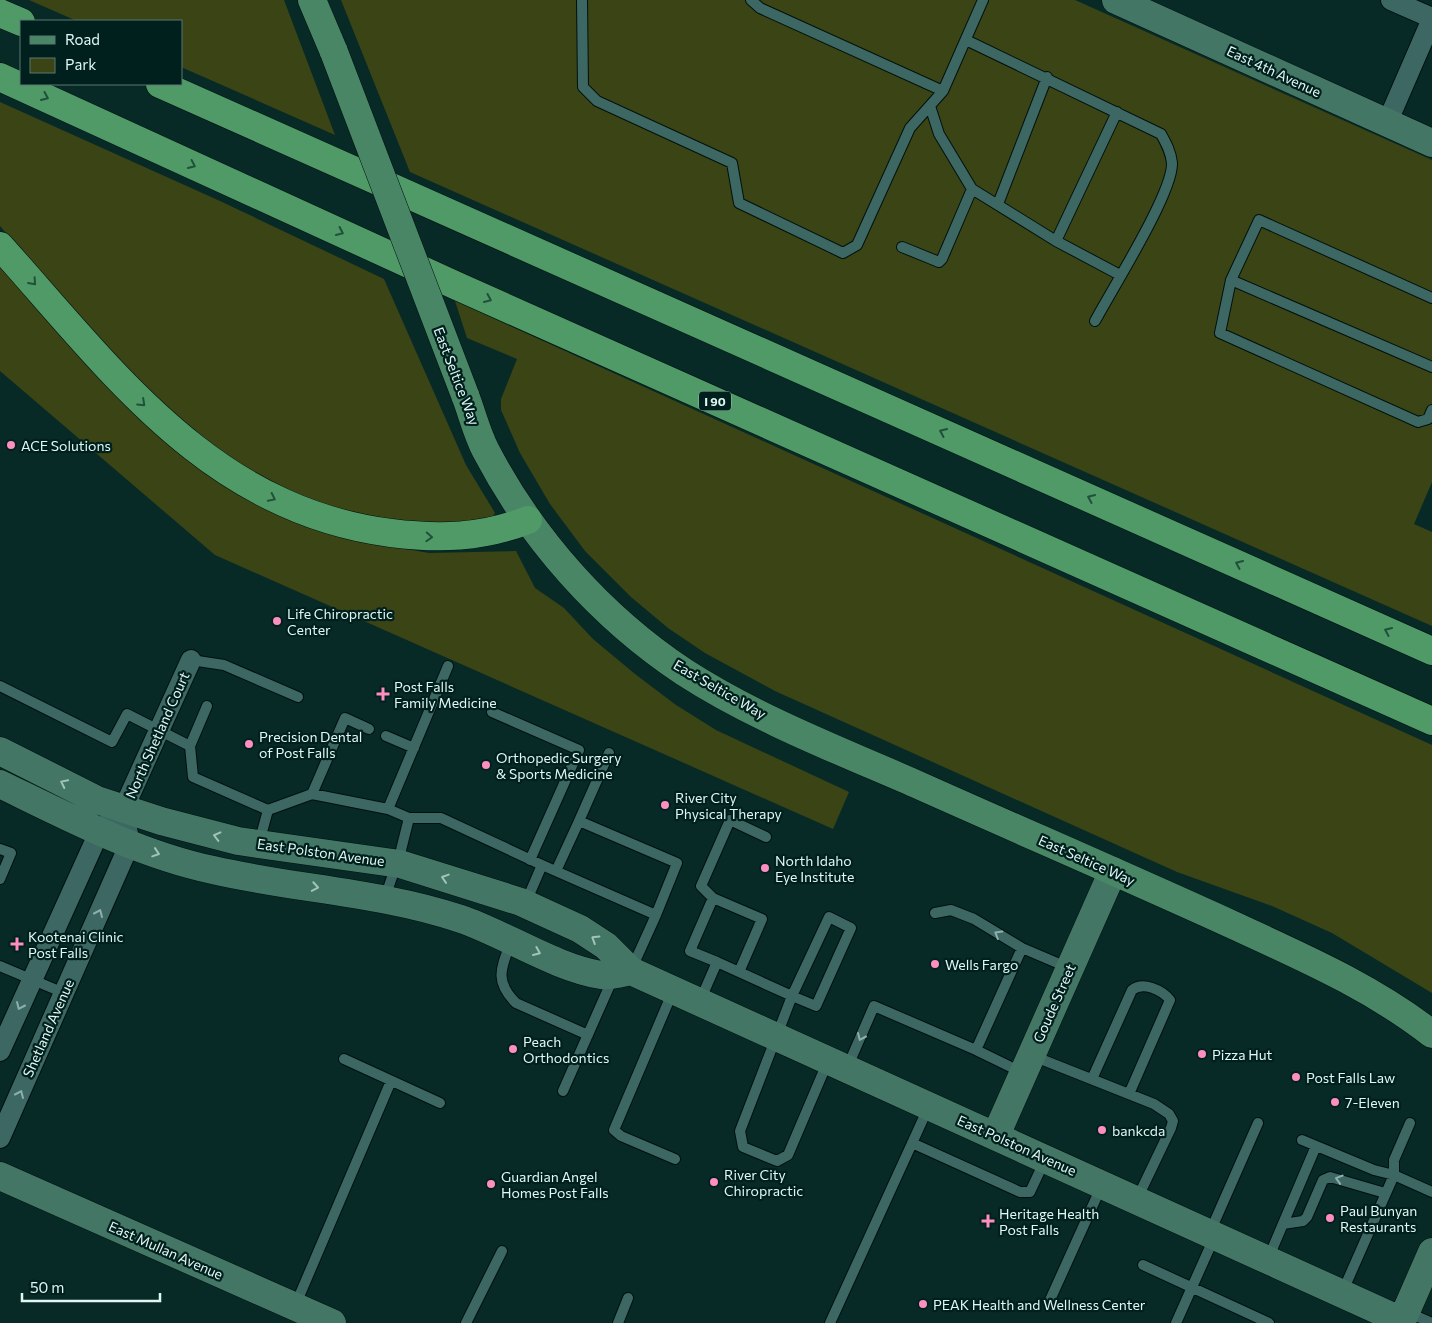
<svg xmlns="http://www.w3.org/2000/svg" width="1432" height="1323" viewBox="0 0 1432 1323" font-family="Commissioner,sans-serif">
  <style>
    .green { fill: #3b4415 }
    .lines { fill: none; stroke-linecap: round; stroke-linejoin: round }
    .lane-casing { stroke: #00110f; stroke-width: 12 }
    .street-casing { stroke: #00110f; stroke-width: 22 }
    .secondary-casing { stroke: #00110f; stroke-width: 29 }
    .primary-casing { stroke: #00110f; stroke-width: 29 }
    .highway-casing { stroke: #00110f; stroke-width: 29 }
    .lane { stroke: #3d6762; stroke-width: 10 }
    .street { stroke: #3d6762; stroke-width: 20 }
    .secondary { stroke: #437664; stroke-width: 28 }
    .primary { stroke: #488665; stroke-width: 28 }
    .highway { stroke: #509a67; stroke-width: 28 }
    .primary-bridge-casing { stroke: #00110f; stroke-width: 29; stroke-linecap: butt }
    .primary-bridge { stroke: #488665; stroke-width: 28 }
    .oneway { stroke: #20513b }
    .oneway2 { stroke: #a1c3ba }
    .oneway3 { stroke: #8eafab }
    .poi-dot { fill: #fd8ec0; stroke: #00201d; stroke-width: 2 }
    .labels { text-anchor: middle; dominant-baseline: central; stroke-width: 4.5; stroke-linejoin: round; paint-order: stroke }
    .shield { fill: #00201d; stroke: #9db6b4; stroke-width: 1 }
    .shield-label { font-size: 12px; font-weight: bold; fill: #e0f7f4 }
    .street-label { font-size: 14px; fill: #e0f7f4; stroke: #00201d }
    .poi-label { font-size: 14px; fill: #e0f7f4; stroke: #00201d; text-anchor: start }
  </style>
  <rect width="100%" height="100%" fill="#082a26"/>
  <path class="green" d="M 29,0 L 284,0 L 335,135 L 181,67 L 181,21 L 77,21 Z
    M 341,0 L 1075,0 L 1432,160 L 1432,482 L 1414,524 L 1432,532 L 1432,626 L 410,172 Z
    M 0,102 L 220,201 L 384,279 L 466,465 L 495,513 L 492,518 L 472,532 L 341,511 L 288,492 L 207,445 L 126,372 L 0,226 Z
    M 0,265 L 139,415 L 174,449 L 219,482 L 311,526 L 372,543 L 429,553 L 516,551 L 535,588 L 564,608 L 593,639 L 635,674 L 676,705 L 716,730 L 849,792 L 833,829 L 215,555 L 0,371 Z
    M 455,301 L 1432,745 L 1432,993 L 1332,933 L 1272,906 L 1177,872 L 775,691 L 705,653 L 668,628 L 631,597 L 585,551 L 550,504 L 520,453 L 501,410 L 501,399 L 517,359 L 467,338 Z"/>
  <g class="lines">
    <g class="lane-casing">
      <path id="lane" d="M 582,0 L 583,87 L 597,101 L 732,163 L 739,203 L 843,253 L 857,245 L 910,128 L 943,91 L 983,0
        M 751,0 L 760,8 L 943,91
        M 966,40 L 1161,134 C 1166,143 1171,152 1172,163 C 1173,193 1112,289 1095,321
        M 930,106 L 939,134 L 972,189 L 1056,241 L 1120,275
        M 998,204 L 1047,77
        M 1056,241 L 1117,112
        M 902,247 L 939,262 L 942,259 L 972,189
        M 1231,280 L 1259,220 L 1432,298
        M 1432,367 L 1231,280 L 1220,333 L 1418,422 L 1428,419 L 1432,410
        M 191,660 L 224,665 L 298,697
        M 0,686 L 112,742 L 127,714 L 190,746 L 193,777 L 268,810
        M 492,712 L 579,750 L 530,860
        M 386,736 L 414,748
        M 190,746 L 207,706
        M 312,794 L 345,718 L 369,729
        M 388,809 L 448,666
        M 579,821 L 609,753
        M 259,843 L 268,810 L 312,794 L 388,809 L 409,818
        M 0,849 L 11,853 L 0,879
        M 556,871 L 579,821 L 677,863 L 656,915
        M 385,898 L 401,850 L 409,818 L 441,818 L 542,865
        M 713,898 L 701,886 L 730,820 L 766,837
        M 526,902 L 542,865 L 656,915 L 632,968
        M 935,913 L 951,910 L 974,919 L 1022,948
        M 829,917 L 851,928 L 816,1006 L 792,996 Z
        M 511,942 C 501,968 494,981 516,1003 L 588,1035
        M 717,962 L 690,951 L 713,898 L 762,919 L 739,972
        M 0,966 L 64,993
        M 673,991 L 614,1130 L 621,1136 L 675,1159
        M 700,1001 L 717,962 L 792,996 L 740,1131 L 743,1147 L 777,1161 L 788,1155 L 828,1061
        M 1033,1056 L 1154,1104 L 1169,1114 L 1173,1121 L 1171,1128 L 1137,1199
        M 344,1059 L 440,1103
        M 847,1068 L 874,1006 L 976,1050
        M 1023,1073 L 976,1050 L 1022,948 L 1069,968
        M 1092,1079 L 1132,990 C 1143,981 1162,990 1170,1000 L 1129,1094
        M 563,1091 L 613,978
        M 1302,1140 L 1374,1170 L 1394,1175 L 1394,1160 L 1410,1123
        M 912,1143 L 1020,1192 L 1030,1192 L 1045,1160
        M 1283,1224 L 1303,1221 L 1307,1217 L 1323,1180 L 1330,1177 L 1385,1193
        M 1210,1232 L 1258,1123
        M 1268,1259 L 1316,1146
        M 1143,1265 L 1269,1323
        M 1342,1293 L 1394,1175 L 1432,1192
        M 1050,1300 L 1102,1185
        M 295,1306 L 391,1081
        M 1407,1312 L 1432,1323
        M 466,1323 L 502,1251
        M 618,1323 L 628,1298
        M 830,1323 L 929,1106
        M 1176,1323 L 1214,1238"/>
    </g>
    <g class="street-casing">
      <path id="street" d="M 1391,0 L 1432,18
        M 1387,123 L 1432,19
        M 0,1051 L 100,830 L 123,810 L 191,660
        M 0,1138 L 130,843 L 123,810"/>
    </g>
    <g class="secondary-casing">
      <path id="secondary" d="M 1116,0 L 1432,143
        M 0,751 L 97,800 L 161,821 L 238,841 L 400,864 L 521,902 L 580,929 L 606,946 L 631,971 L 1402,1321
        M 0,784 C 68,817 138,854 213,870 C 295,889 380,892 461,919 C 505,934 556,968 601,975 C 611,976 621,973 631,971
        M 996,1135 L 1113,871
        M 0,1176 L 332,1323
        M 1401,1323 L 1432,1252"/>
    </g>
    <g class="primary-casing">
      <path id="primary" d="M 312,0 L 334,52
        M 465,395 C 472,413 477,434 486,451 C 532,539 601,617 684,672 C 755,718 838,750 916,784 C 1021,831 1128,877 1233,925 C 1302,957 1372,987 1432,1034"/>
    </g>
    <g class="highway-casing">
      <path id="highway" d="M 0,13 L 21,22
        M 0,77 L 457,286 L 1432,721
        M 160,84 L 1432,651
        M 0,246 C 113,372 211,510 391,533 C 439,539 482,538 528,520"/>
    </g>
    <use href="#lane" class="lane"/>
    <use href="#street" class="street"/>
    <use href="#secondary" class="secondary"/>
    <use href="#primary" class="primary"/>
    <use href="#highway" class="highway"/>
    <g class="primary-bridge-casing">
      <path id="primary-bridge" d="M 334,52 L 465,395"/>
    </g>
    <use href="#primary-bridge" class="primary-bridge"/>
  </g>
  <defs><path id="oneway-chevron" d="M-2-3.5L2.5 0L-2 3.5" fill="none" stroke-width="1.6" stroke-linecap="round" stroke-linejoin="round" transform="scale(1.25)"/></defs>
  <g class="oneway">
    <use href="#oneway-chevron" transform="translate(45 97) rotate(24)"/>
    <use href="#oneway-chevron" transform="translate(192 165) rotate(25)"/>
    <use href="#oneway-chevron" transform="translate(340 232) rotate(25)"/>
    <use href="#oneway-chevron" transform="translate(33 282) rotate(48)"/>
    <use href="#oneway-chevron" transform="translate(488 299) rotate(24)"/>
    <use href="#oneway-chevron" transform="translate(142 403) rotate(43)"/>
    <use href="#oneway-chevron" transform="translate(943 432) rotate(-156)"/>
    <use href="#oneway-chevron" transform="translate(272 498) rotate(26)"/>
    <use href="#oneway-chevron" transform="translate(1091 498) rotate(-156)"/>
    <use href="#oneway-chevron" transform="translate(429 537) rotate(3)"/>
    <use href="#oneway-chevron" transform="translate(1239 564) rotate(-156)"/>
    <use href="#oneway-chevron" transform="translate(1388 631) rotate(-156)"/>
  </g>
  <g class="oneway2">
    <use href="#oneway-chevron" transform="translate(64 783) rotate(-154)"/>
    <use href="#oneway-chevron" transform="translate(217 836) rotate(-166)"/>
    <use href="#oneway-chevron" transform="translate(156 853) rotate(18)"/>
    <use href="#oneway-chevron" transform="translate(445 878) rotate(-162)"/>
    <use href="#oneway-chevron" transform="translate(315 887) rotate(10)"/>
    <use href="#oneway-chevron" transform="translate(595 939) rotate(-148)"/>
    <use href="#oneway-chevron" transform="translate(537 952) rotate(23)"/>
  </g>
  <g class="oneway3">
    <use href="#oneway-chevron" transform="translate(99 913) rotate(-66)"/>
    <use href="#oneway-chevron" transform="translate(998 934) rotate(-149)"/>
    <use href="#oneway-chevron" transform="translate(20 1006) rotate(114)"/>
    <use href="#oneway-chevron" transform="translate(861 1037) rotate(114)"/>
    <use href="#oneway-chevron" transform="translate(20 1094) rotate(-66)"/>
    <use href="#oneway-chevron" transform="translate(1339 1179) rotate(-163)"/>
  </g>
  <g class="poi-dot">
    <circle cx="11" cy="445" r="5"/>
    <circle cx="277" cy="621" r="5"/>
    <path d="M380.5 686.5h5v5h5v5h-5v5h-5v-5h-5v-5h5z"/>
    <circle cx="249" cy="744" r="5"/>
    <circle cx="486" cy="765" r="5"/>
    <circle cx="665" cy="805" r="5"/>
    <circle cx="765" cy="868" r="5"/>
    <path d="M14.5 936.5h5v5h5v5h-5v5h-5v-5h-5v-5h5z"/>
    <circle cx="935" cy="964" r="5"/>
    <circle cx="513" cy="1049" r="5"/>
    <circle cx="1202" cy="1054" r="5"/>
    <circle cx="1296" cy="1077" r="5"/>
    <circle cx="1335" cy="1102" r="5"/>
    <circle cx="1102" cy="1130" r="5"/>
    <circle cx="714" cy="1182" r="5"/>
    <circle cx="491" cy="1184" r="5"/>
    <circle cx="1330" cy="1218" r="5"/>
    <path d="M985.5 1213.5h5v5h5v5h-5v5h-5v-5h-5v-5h5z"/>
    <circle cx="923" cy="1304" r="5"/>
  </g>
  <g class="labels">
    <rect class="shield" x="699" y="391.5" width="32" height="19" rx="4"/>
    <g class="shield-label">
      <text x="715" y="401">I 90</text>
    </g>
    <g class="street-label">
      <text transform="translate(1274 71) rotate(25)">East 4th Avenue</text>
      <text transform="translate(457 376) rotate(69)">East Seltice Way</text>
      <text transform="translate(720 689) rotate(30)">East Seltice Way</text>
      <text transform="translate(157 735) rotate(-66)">North Shetland Court</text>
      <text transform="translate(321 852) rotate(8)">East Polston Avenue</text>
      <text transform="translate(1087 860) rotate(24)">East Seltice Way</text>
      <text transform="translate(1054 1003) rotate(-66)">Goude Street</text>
      <text transform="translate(48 1028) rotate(-66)">Shetland Avenue</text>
      <text transform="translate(1017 1145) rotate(24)">East Polston Avenue</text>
      <text transform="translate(166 1250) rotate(24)">East Mullan Avenue</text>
    </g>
    <g class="poi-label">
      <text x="21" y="445">ACE Solutions</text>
      <text x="287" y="613">Life Chiropractic<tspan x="287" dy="16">Center</tspan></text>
      <text x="394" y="686">Post Falls<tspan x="394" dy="16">Family Medicine</tspan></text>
      <text x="259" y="736">Precision Dental<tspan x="259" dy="16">of Post Falls</tspan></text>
      <text x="496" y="757">Orthopedic Surgery<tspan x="496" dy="16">&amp; Sports Medicine</tspan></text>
      <text x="675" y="797">River City<tspan x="675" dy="16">Physical Therapy</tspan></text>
      <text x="775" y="860">North Idaho<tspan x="775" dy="16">Eye Institute</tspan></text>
      <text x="28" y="936">Kootenai Clinic<tspan x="28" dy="16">Post Falls</tspan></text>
      <text x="945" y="964">Wells Fargo</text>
      <text x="523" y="1041">Peach<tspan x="523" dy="16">Orthodontics</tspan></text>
      <text x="1212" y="1054">Pizza Hut</text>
      <text x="1306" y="1077">Post Falls Law</text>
      <text x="1345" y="1102">7-Eleven</text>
      <text x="1112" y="1130">bankcda</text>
      <text x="724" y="1174">River City<tspan x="724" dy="16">Chiropractic</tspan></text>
      <text x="501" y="1176">Guardian Angel<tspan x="501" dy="16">Homes Post Falls</tspan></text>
      <text x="1340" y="1210">Paul Bunyan<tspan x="1340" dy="16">Restaurants</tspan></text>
      <text x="999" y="1213">Heritage Health<tspan x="999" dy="16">Post Falls</tspan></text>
      <text x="933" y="1304">PEAK Health and Wellness Center</text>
    </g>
  </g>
  <rect x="20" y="20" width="162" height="65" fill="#00201d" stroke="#5a7673"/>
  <rect x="30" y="36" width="25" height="8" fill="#488665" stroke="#5a7673"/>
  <text x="65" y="45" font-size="15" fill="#e0f7f4">Road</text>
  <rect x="30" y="58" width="25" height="15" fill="#3b4415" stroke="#5a7673"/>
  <text x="65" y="70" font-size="15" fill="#e0f7f4">Park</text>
  <path d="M22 1293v8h138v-8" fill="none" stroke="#e0f7f4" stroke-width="2.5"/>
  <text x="30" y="1293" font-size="15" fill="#e0f7f4" stroke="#00201d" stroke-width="4" paint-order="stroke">50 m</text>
</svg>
